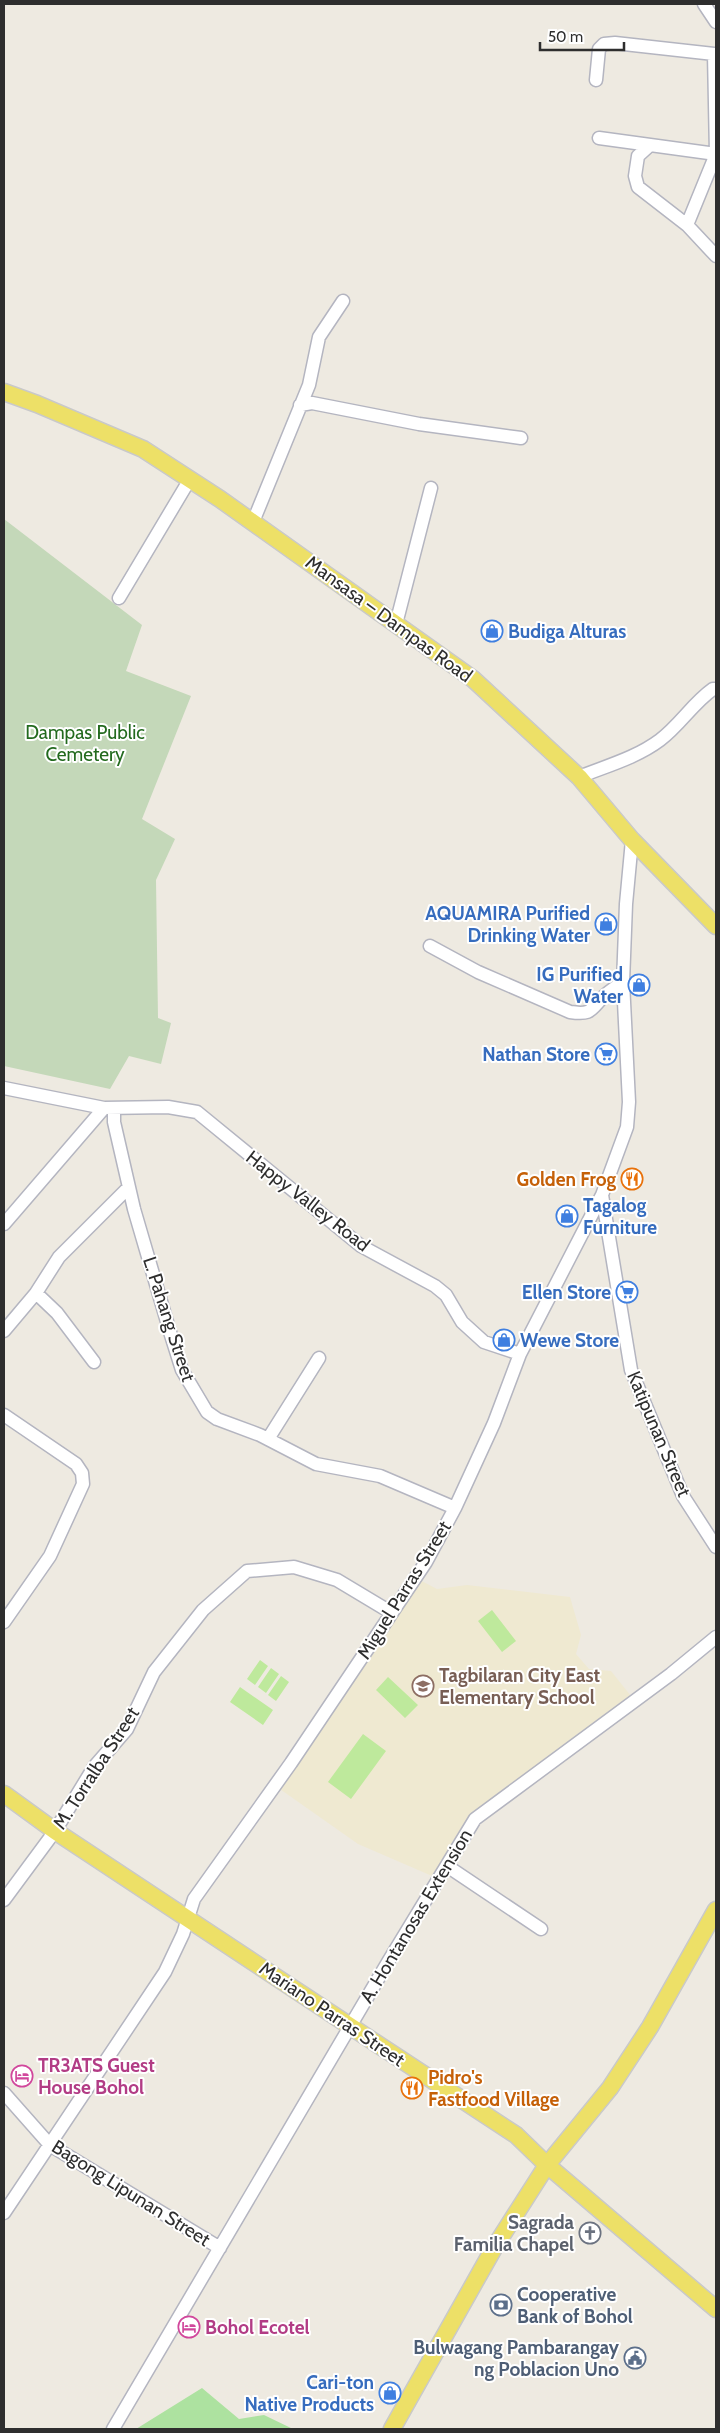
<svg xmlns="http://www.w3.org/2000/svg" width="720" height="2433" viewBox="0 0 720 2433" font-family="Cabin,sans-serif">
  <style>
    .education { fill: #efe9d1 }
    .green { fill: #ade2a0 }
    .cemetery { fill: #c4d8b9 }
    .pitch { fill: #bee99c }
    .lines { fill: none; stroke-linecap: round; stroke-linejoin: round }
    .minor-casing { stroke: #b4b5c0; stroke-width: 15 }
    .major-casing { stroke: #c9c9c9; stroke-width: 19 }
    .minor { stroke: #fff; stroke-width: 12 }
    .major { stroke: #ede067; stroke-width: 16 }
    .labels { text-anchor: middle; dominant-baseline: central; stroke-width: 4; stroke-linejoin: round; paint-order: stroke }
    .street-label { font-size: 19px; fill: #2e2e2e; stroke: #fff }
    .shop-label { font-size: 19px; font-weight: bold; fill: #366cbe; stroke: #fff; text-anchor: end }
    .park-label { font-size: 19px; fill: #236a1e; stroke: #fff }
    .food-label { font-size: 19px; font-weight: bold; fill: #c56008; stroke: #fff; text-anchor: end }
    .education-label { font-size: 19px; font-weight: bold; fill: #785e54; stroke: #fff; text-anchor: start }
    .hotel-label { font-size: 19px; font-weight: bold; fill: #b23c85; stroke: #fff; text-anchor: start }
    .worship-label { font-size: 19px; font-weight: bold; fill: #5b616d; stroke: #fff; text-anchor: end }
    .service-label { font-size: 19px; font-weight: bold; fill: #4e5e75; stroke: #fff; text-anchor: start }
  </style>
  <rect width="100%" height="100%" fill="#eeeae1"/>
  <path class="education" d="M 416,1578 L 437,1589 L 467,1585 L 570,1597 L 581,1635 L 576,1654 L 589,1669 L 611,1671 L 635,1701 L 475,1817 L 439,1879 L 358,1844 L 277,1787 Z"/>
  <path class="green" d="M 202,2388 L 239,2419 L 264,2415 L 293,2429 L 136,2429 Z"/>
  <path class="cemetery" d="M 4,519 L 142,625 L 126,671 L 191,696 L 142,819 L 175,839 L 156,880 L 158,1018 L 171,1023 L 161,1064 L 129,1056 L 110,1089 L 4,1066 Z"/>
  <path class="pitch" d="M 492,1610 L 516,1641 L 502,1652 L 478,1621 Z
    M 260,1660 L 268,1666 L 255,1685 L 247,1679 Z
    M 271,1668 L 279,1674 L 266,1693 L 258,1687 Z
    M 281,1676 L 289,1682 L 276,1701 L 268,1695 Z
    M 388,1677 L 418,1705 L 405,1718 L 376,1690 Z
    M 240,1687 L 273,1710 L 263,1725 L 230,1702 Z
    M 363,1734 L 386,1751 L 351,1799 L 328,1782 Z"/>
  <g class="lines">
    <g class="minor-casing">
      <path id="minor" d="M 704,4 L 716,22
        M 596,80 L 599,49 L 604,44 L 615,43 L 714,54
        M 599,138 L 716,154
        M 649,146 L 638,156 L 635,176 L 638,187 L 687,225 L 716,154 L 714,54 L 716,54
        M 687,225 L 716,256
        M 300,405 L 312,403 L 419,424 L 521,438
        M 253,522 L 309,385 L 319,337 L 343,301
        M 119,598 L 190,479
        M 396,624 L 431,488
        M 579,777 C 606,766 636,758 660,740 C 680,725 693,703 713,689 L 716,689
        M 430,946 L 478,972 L 570,1012 C 591,1015 590,1011 603,997 C 609,991 616,987 623,982
        M 4,1088 L 104,1108 L 168,1107 L 197,1112 L 361,1246 L 435,1286 L 446,1295 L 462,1322 L 484,1342 L 520,1354
        M 114,1108 L 114,1122 L 134,1209 L 170,1332 L 182,1370 L 207,1412 L 217,1419 L 260,1435 L 316,1464 L 380,1476 L 455,1508
        M 602,1195 L 631,1370 L 683,1496 L 716,1547
        M 4,1224 L 104,1108
        M 36,1293 L 59,1257 L 129,1187
        M 4,1331 L 36,1293 L 57,1313 L 94,1362
        M 4,1415 L 76,1464 L 82,1473 L 83,1484 L 50,1556 L 4,1622
        M 268,1439 L 319,1358
        M 447,1866 L 541,1929
        M 4,1900 L 55,1831 L 94,1767 L 127,1729 L 154,1672 L 203,1610 L 247,1571 L 294,1567 L 337,1580 L 392,1613
        M 4,2093 L 50,2145 L 220,2248
        M 4,2213 L 165,1972 L 183,1934 L 194,1899 L 291,1763 L 426,1562 L 455,1508 L 494,1423 L 520,1354 L 602,1195 L 627,1127 L 629,1102 L 623,982 L 626,904 L 632,840
        M 113,2429 L 388,1962 L 475,1819 L 671,1674 L 716,1637"/>
    </g>
    <g class="major-casing">
      <path id="major" d="M 4,392 L 37,404 L 143,449 L 220,499 L 473,679 L 579,777 L 632,840 L 716,926
        M 4,1794 L 55,1831 L 350,2026 L 516,2135 L 547,2165 L 716,2309
        M 392,2429 L 494,2248 L 547,2165 L 610,2088 L 650,2027 L 716,1910"/>
    </g>
    <use href="#minor" class="minor"/>
    <use href="#major" class="major"/>
  </g>
  <defs>
    <g id="shop-ring" transform="scale(1.125)"><circle r="9.5" fill="#fff" stroke="#3f7fe0" stroke-width="1.5"/><path d="M-5-2.5h2.3a2.7 3.5 0 0 1 5.4 0H5L5.5 6h-11ZM-1.5-2.5h3a1.5 2.3 0 0 0-3 0Z" fill="#3f7fe0"/></g>
    <g id="supermarket-ring" transform="scale(1.125)"><circle r="9.5" fill="#fff" stroke="#3f7fe0" stroke-width="1.5"/><path d="M-6-5.5h2.5l.6 2H6L4.5 2H-2.5L-4.4-4H-6ZM-1.5 3.2a1.3 1.3 0 1 0 .1 0ZM3 3.2a1.3 1.3 0 1 0 .1 0Z" fill="#3f7fe0"/></g>
    <g id="restaurant-ring" transform="scale(1.125)"><circle r="9.5" fill="#fff" stroke="#e8710a" stroke-width="1.5"/><path d="M-5-6h1v4h1v-4h1v4h1v-4h1v5L-1.5 .5V6h-2V.5L-5-1ZM5-6V6H3V1.5H1.5Q1.5-4 5-6Z" fill="#e8710a"/></g>
    <g id="school-ring" transform="scale(1.125)"><circle r="9.5" fill="#fff" stroke="#8d6e63" stroke-width="1.5"/><path d="M0-5L7-2L0 1L-7-2ZM-4 1L0 2.5L4 1V4Q0 6-4 4Z" fill="#8d6e63"/></g>
    <g id="hotel-ring" transform="scale(1.125)"><circle r="9.5" fill="#fff" stroke="#d1479c" stroke-width="1.5"/><path d="M-6-4.5h1.5V1H6V5H4.5V3h-9V5H-6ZM-4 0a1.8 1.8 0 1 1 3.6 0ZM.5 0V-2.5h3Q6-2.5 6 0Z" fill="#d1479c"/></g>
    <g id="church-ring" transform="scale(1.125)"><circle r="9.5" fill="#fff" stroke="#6b7280" stroke-width="1.5"/><path d="M-1.2-6h2.4v3.5h3.3v2.4h-3.3V6h-2.4V-.1h-3.3v-2.4h3.3Z" fill="#6b7280"/></g>
    <g id="bank-ring" transform="scale(1.125)"><circle r="9.5" fill="#fff" stroke="#5c6f8a" stroke-width="1.5"/><path d="M-6-4H6V4H-6ZM0-2.3a2.3 2.3 0 1 0 0 4.6a2.3 2.3 0 1 0 0-4.6Z" fill="#5c6f8a"/></g>
    <g id="civic-ring" transform="scale(1.125)"><circle r="9.5" fill="#fff" stroke="#5c6f8a" stroke-width="1.5"/><path d="M-.6-6.5H3V-4.5H.6V-3L4-1V1h2V6H-6V1h2V-1L-.6-3ZM-1.2 2.5V6h2.4V2.5Z" fill="#5c6f8a"/></g>
  </defs>
  <g fill-rule="evenodd">
    <use href="#shop-ring" x="492" y="631"/>
    <use href="#shop-ring" x="606" y="924"/>
    <use href="#shop-ring" x="639" y="985"/>
    <use href="#supermarket-ring" x="606" y="1054"/>
    <use href="#restaurant-ring" x="632" y="1179"/>
    <use href="#shop-ring" x="567" y="1216"/>
    <use href="#supermarket-ring" x="627" y="1292"/>
    <use href="#shop-ring" x="504" y="1340"/>
    <use href="#school-ring" x="423" y="1686"/>
    <use href="#hotel-ring" x="22" y="2076"/>
    <use href="#restaurant-ring" x="412" y="2088"/>
    <use href="#church-ring" x="590" y="2233"/>
    <use href="#bank-ring" x="501" y="2305"/>
    <use href="#hotel-ring" x="189" y="2327"/>
    <use href="#civic-ring" x="635" y="2358"/>
    <use href="#shop-ring" x="390" y="2393"/>
  </g>
  <g class="labels">
    <g class="street-label">
      <text transform="translate(389 619) rotate(36)">Mansasa – Dampas Road</text>
      <text transform="translate(308 1201) rotate(38)">Happy Valley Road</text>
      <text transform="translate(169 1319) rotate(72)">L. Pahang Street</text>
      <text transform="translate(659 1434) rotate(67)">Katipunan Street</text>
      <text transform="translate(404 1590) rotate(-58)">Miguel Parras Street</text>
      <text transform="translate(96 1768) rotate(-57)">M. Torralba Street</text>
      <text transform="translate(416 1916) rotate(-59)">A. Hontanosas Extension</text>
      <text transform="translate(332 2014) rotate(34)">Mariano Parras Street</text>
      <text transform="translate(131 2193) rotate(32)">Bagong Lipunan Street</text>
    </g>
    <g class="shop-label">
      <text x="508" y="631" text-anchor="start">Budiga Alturas</text>
      <text x="590" y="913">AQUAMIRA Purified<tspan x="590" dy="22">Drinking Water</tspan></text>
      <text x="623" y="974">IG Purified<tspan x="623" dy="22">Water</tspan></text>
      <text x="590" y="1054">Nathan Store</text>
      <text x="583" y="1205" text-anchor="start">Tagalog<tspan x="583" dy="22">Furniture</tspan></text>
      <text x="611" y="1292">Ellen Store</text>
      <text x="520" y="1340" text-anchor="start">Wewe Store</text>
      <text x="374" y="2382">Cari-ton<tspan x="374" dy="22">Native Products</tspan></text>
    </g>
    <g class="park-label">
      <text x="85" y="732">Dampas Public<tspan x="85" dy="22">Cemetery</tspan></text>
    </g>
    <g class="food-label">
      <text x="616" y="1179">Golden Frog</text>
      <text x="428" y="2077" text-anchor="start">Pidro's<tspan x="428" dy="22">Fastfood Village</tspan></text>
    </g>
    <g class="education-label">
      <text x="439" y="1675">Tagbilaran City East<tspan x="439" dy="22">Elementary School</tspan></text>
    </g>
    <g class="hotel-label">
      <text x="38" y="2065">TR3ATS Guest<tspan x="38" dy="22">House Bohol</tspan></text>
      <text x="205" y="2327">Bohol Ecotel</text>
    </g>
    <g class="worship-label">
      <text x="574" y="2222">Sagrada<tspan x="574" dy="22">Familia Chapel</tspan></text>
    </g>
    <g class="service-label">
      <text x="517" y="2294">Cooperative<tspan x="517" dy="22">Bank of Bohol</tspan></text>
      <text x="619" y="2347" text-anchor="end">Bulwagang Pambarangay<tspan x="619" dy="22">ng Poblacion Uno</tspan></text>
    </g>
  </g>
  <rect width="720" height="2433" fill="none" stroke="#2e2e2e" stroke-width="10"/>
  <path d="M540 42v8h84v-8" fill="none" stroke="#2e2e2e" stroke-width="2.5"/>
  <text x="548" y="42" font-size="15" fill="#2e2e2e" stroke="#ffffff" stroke-width="4" paint-order="stroke">50 m</text>
</svg>
